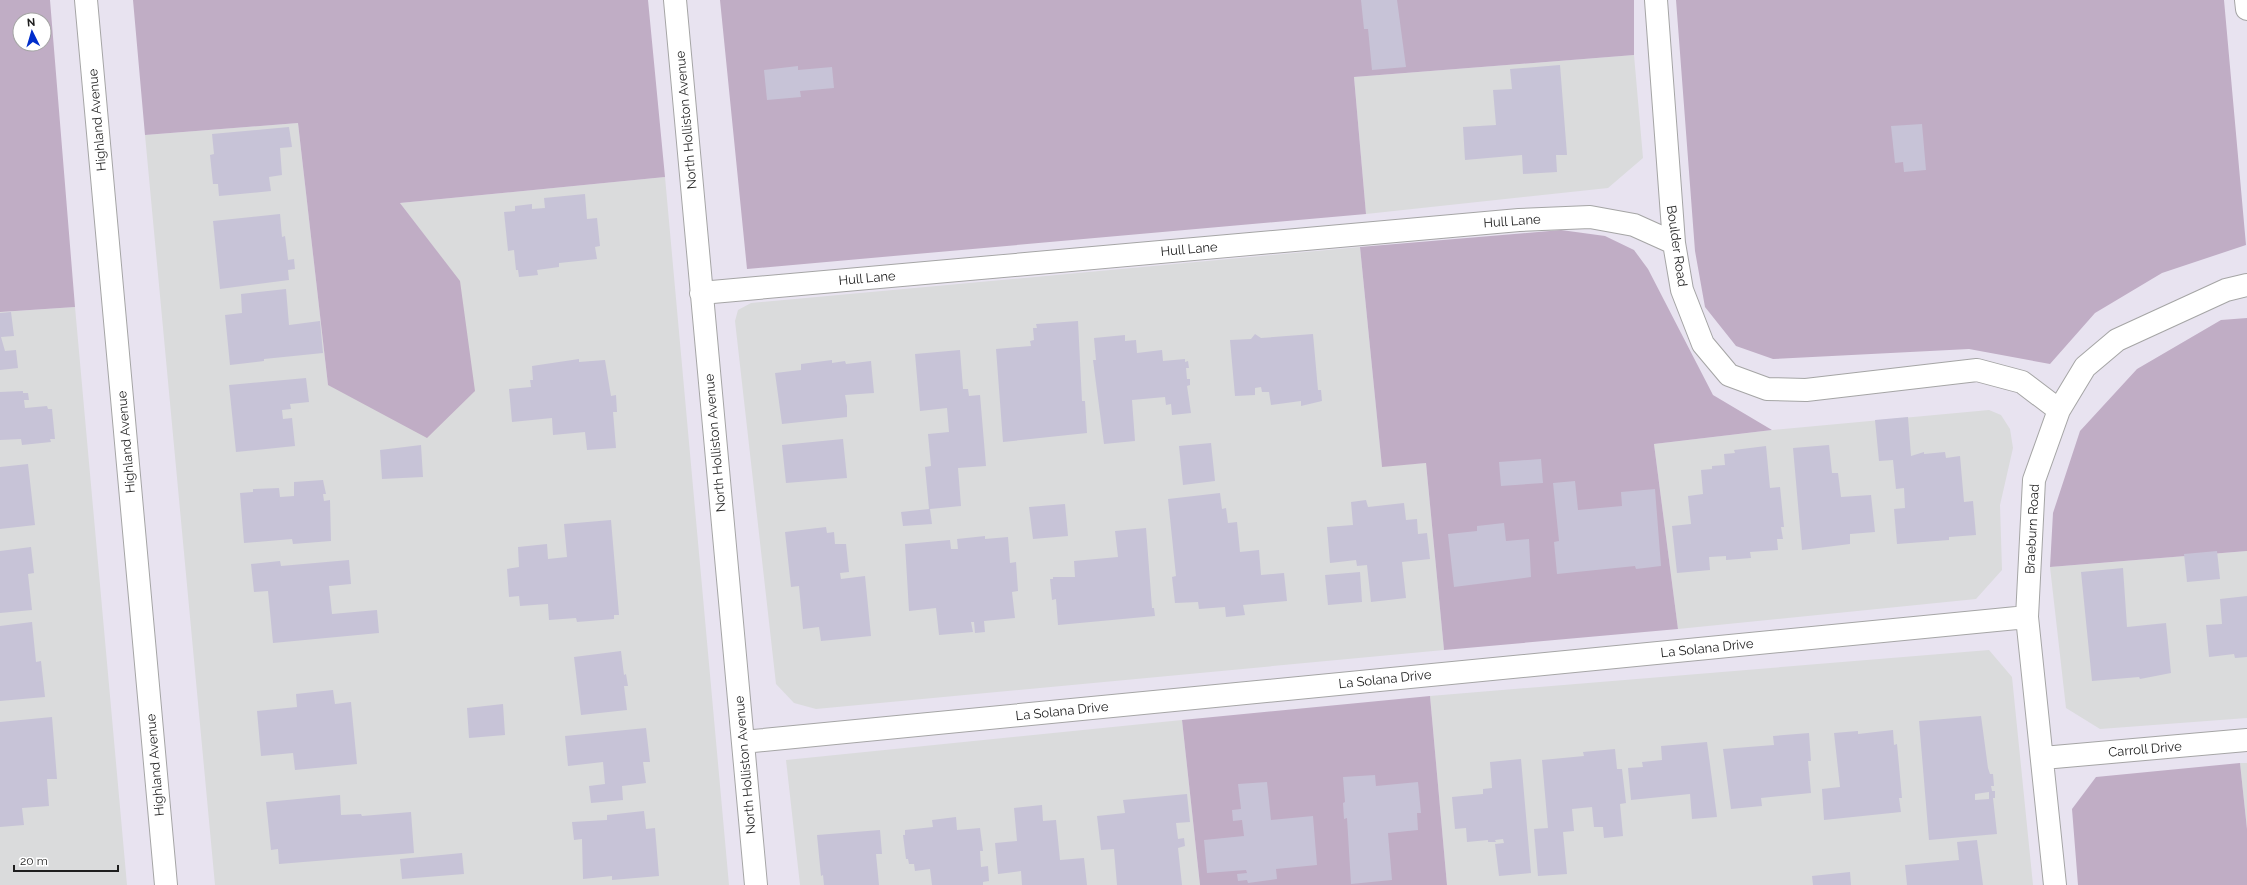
<svg xmlns="http://www.w3.org/2000/svg" width="2247" height="885" viewBox="0 0 2247 885" font-family="Raleway,sans-serif">
  <style>
    .residential { fill: #dadbdc }
    .construction { fill: #c0adc5; fill-rule: evenodd }
    .building { fill: #c7c3d7; fill-rule: evenodd }
    .lines { fill: none; stroke-linecap: round; stroke-linejoin: round }
    .minor-casing { stroke: #a5a5a5; stroke-width: 24 }
    .minor { stroke: #fff; stroke-width: 22 }
    .labels { text-anchor: middle; dominant-baseline: central; stroke-width: 3.5; stroke-linejoin: round; paint-order: stroke }
    .street-label { font-size: 13px; fill: #1e1e1e; stroke: #fff }
  </style>
  <rect width="100%" height="100%" fill="#e8e3f0"/>
  <path class="residential" d="M 1634,55 L 1643,158 L 1608,188 L 1366,214 L 1354,77 Z
    M 298,123 L 328,385 L 460,282 L 400,203 L 665,177 L 729,885 L 215,885 L 145,135 Z
    M 1360,247 L 1382,466 L 1426,463 L 1444,650 L 816,709 L 794,703 L 776,684 L 735,321 L 738,310 L 751,303 Z
    M 75,307 L 127,885 L 0,885 L 0,312 Z
    M 1989,410 L 2001,415 L 2010,429 L 2013,448 L 2000,505 L 2002,570 L 1976,599 L 1678,629 L 1654,444 L 1772,430 Z
    M 2247,551 L 2247,718 L 2100,729 L 2066,708 L 2050,567 Z
    M 1989,650 L 2012,677 L 2033,885 L 1447,885 L 1430,696 Z
    M 1182,720 L 1200,885 L 800,885 L 786,760 Z
    M 2240,763 L 2247,763 L 2247,829 Z"/>
  <path class="construction" d="M 0,0 L 50,0 L 75,307 L 0,312 ZM 20,20 L 44,20 L 44,44 L 20,44 Z
    M 133,0 L 648,0 L 665,177 L 400,203 L 460,281 L 475,391 L 427,438 L 328,385 L 298,123 L 145,135 Z
    M 720,0 L 1634,0 L 1634,55 L 1354,77 L 1366,214 L 747,269 Z
    M 1676,0 L 2224,0 L 2246,245 L 2162,273 L 2095,313 L 2050,364 L 1969,349 L 1773,359 L 1736,346 L 1705,307 L 1695,251 Z
    M 1561,230 L 1605,236 L 1634,250 L 1648,269 L 1713,395 L 1772,430 L 1654,444 L 1678,629 L 1444,650 L 1426,463 L 1382,467 L 1360,247 Z
    M 2247,318 L 2247,551 L 2050,567 L 2053,513 L 2080,431 L 2137,369 L 2221,320 Z
    M 1430,696 L 1447,885 L 1200,885 L 1182,720 Z
    M 2240,763 L 2247,829 L 2247,885 L 2078,885 L 2072,809 L 2096,777 Z"/>
  <path class="building" d="M 1361,0 L 1397,0 L 1406,67 L 1372,70 L 1368,29 L 1364,29 Z
    M 1560,65 L 1567,155 L 1556,155 L 1557,172 L 1523,174 L 1522,155 L 1465,160 L 1463,127 L 1496,125 L 1493,90 L 1512,89 L 1510,69 Z
    M 798,66 L 798,70 L 832,67 L 834,88 L 800,91 L 801,97 L 767,100 L 764,70 Z
    M 1922,124 L 1926,170 L 1904,172 L 1903,162 L 1895,163 L 1891,126 Z
    M 289,127 L 292,147 L 280,148 L 282,175 L 269,177 L 271,191 L 219,196 L 218,184 L 213,184 L 210,155 L 214,154 L 212,134 Z
    M 585,194 L 587,219 L 597,218 L 600,246 L 595,247 L 597,259 L 559,263 L 559,267 L 537,270 L 538,275 L 519,277 L 518,270 L 516,270 L 514,250 L 508,251 L 504,212 L 515,211 L 515,206 L 532,204 L 532,209 L 545,208 L 544,198 Z
    M 280,214 L 282,237 L 285,236 L 288,260 L 294,259 L 295,269 L 288,270 L 289,280 L 220,289 L 213,221 Z
    M 286,289 L 289,325 L 320,321 L 323,353 L 264,359 L 264,361 L 230,365 L 225,315 L 242,313 L 241,294 Z
    M 11,312 L 14,336 L 1,337 L 5,351 L 16,350 L 18,368 L 0,370 L 0,313 Z
    M 1078,321 L 1082,401 L 1085,401 L 1087,433 L 1003,442 L 996,349 L 1031,346 L 1030,341 L 1034,340 L 1033,328 L 1037,328 L 1036,324 Z
    M 1255,334 L 1261,338 L 1313,334 L 1318,390 L 1321,390 L 1322,401 L 1301,406 L 1301,401 L 1271,405 L 1269,392 L 1262,392 L 1261,387 L 1255,388 L 1255,395 L 1235,396 L 1230,340 L 1251,339 Z
    M 1125,335 L 1125,341 L 1136,340 L 1137,353 L 1162,350 L 1163,361 L 1185,359 L 1185,362 L 1188,361 L 1189,368 L 1186,368 L 1187,379 L 1190,379 L 1190,385 L 1187,386 L 1191,413 L 1172,415 L 1171,404 L 1166,405 L 1165,397 L 1132,400 L 1135,441 L 1104,444 L 1093,360 L 1096,360 L 1094,338 Z
    M 960,350 L 963,389 L 968,389 L 969,396 L 980,395 L 986,466 L 958,468 L 961,506 L 930,509 L 932,524 L 903,526 L 901,512 L 929,509 L 925,467 L 931,466 L 928,434 L 949,432 L 947,408 L 920,411 L 915,354 Z
    M 579,359 L 579,362 L 605,360 L 611,396 L 616,395 L 617,412 L 613,412 L 616,448 L 587,450 L 585,432 L 553,435 L 552,418 L 512,422 L 509,389 L 531,387 L 530,380 L 533,380 L 532,366 Z
    M 832,360 L 832,363 L 845,361 L 846,364 L 871,361 L 874,393 L 845,395 L 847,406 L 847,417 L 782,424 L 775,373 L 801,370 L 801,364 Z
    M 306,378 L 309,402 L 290,404 L 291,409 L 282,410 L 283,419 L 292,418 L 295,446 L 236,452 L 229,385 Z
    M 23,391 L 23,393 L 28,393 L 29,400 L 24,400 L 25,408 L 47,406 L 48,409 L 52,409 L 55,439 L 50,439 L 51,442 L 22,445 L 21,439 L 0,440 L 0,392 Z
    M 1908,417 L 1911,456 L 1924,452 L 1924,454 L 1945,452 L 1946,458 L 1960,456 L 1964,502 L 1973,501 L 1976,535 L 1949,537 L 1949,540 L 1897,544 L 1894,509 L 1905,508 L 1904,488 L 1896,489 L 1893,460 L 1879,461 L 1875,420 Z
    M 843,439 L 847,478 L 786,483 L 782,445 Z
    M 1211,443 L 1215,481 L 1183,485 L 1179,446 Z
    M 421,445 L 423,477 L 382,479 L 380,450 Z
    M 1829,445 L 1832,473 L 1838,473 L 1841,497 L 1871,495 L 1875,532 L 1850,534 L 1850,544 L 1802,550 L 1793,448 Z
    M 1766,446 L 1770,488 L 1780,487 L 1784,527 L 1781,527 L 1783,539 L 1777,539 L 1778,550 L 1750,552 L 1751,558 L 1726,560 L 1726,556 L 1709,557 L 1710,570 L 1677,573 L 1672,526 L 1691,524 L 1688,496 L 1703,494 L 1701,470 L 1712,469 L 1712,466 L 1725,465 L 1724,454 L 1735,453 L 1734,450 Z
    M 1541,459 L 1543,483 L 1501,486 L 1499,462 Z
    M 28,464 L 35,525 L 0,529 L 0,467 Z
    M 323,480 L 326,494 L 323,494 L 324,501 L 330,500 L 331,541 L 293,544 L 292,539 L 244,543 L 240,493 L 253,492 L 253,489 L 279,488 L 280,497 L 294,496 L 294,482 Z
    M 1575,481 L 1578,510 L 1622,506 L 1621,492 L 1655,489 L 1661,566 L 1636,569 L 1635,566 L 1557,574 L 1554,542 L 1559,541 L 1553,483 Z
    M 1220,493 L 1222,509 L 1226,508 L 1228,523 L 1237,522 L 1240,552 L 1259,550 L 1261,575 L 1284,573 L 1287,601 L 1243,605 L 1245,615 L 1226,617 L 1225,607 L 1199,609 L 1198,602 L 1175,603 L 1172,577 L 1176,576 L 1168,499 Z
    M 1366,500 L 1368,507 L 1404,503 L 1406,520 L 1417,519 L 1418,534 L 1427,533 L 1430,559 L 1402,562 L 1406,598 L 1371,602 L 1367,565 L 1357,566 L 1356,560 L 1330,563 L 1327,527 L 1353,525 L 1351,502 Z
    M 1065,504 L 1068,536 L 1033,539 L 1029,507 Z
    M 611,520 L 619,615 L 614,615 L 614,619 L 577,622 L 576,618 L 549,620 L 548,604 L 520,606 L 519,596 L 509,597 L 507,569 L 519,567 L 518,547 L 547,544 L 548,559 L 567,557 L 564,524 Z
    M 1504,523 L 1506,541 L 1529,539 L 1531,577 L 1454,587 L 1448,534 L 1477,531 L 1477,526 Z
    M 826,527 L 827,533 L 834,532 L 835,544 L 846,544 L 849,572 L 840,573 L 841,579 L 865,576 L 871,636 L 821,641 L 819,627 L 803,629 L 799,586 L 791,587 L 785,532 Z
    M 1146,528 L 1152,608 L 1154,608 L 1155,616 L 1058,625 L 1056,599 L 1052,600 L 1050,579 L 1053,579 L 1053,577 L 1075,577 L 1074,561 L 1118,557 L 1115,531 Z
    M 985,536 L 985,539 L 1008,537 L 1010,563 L 1016,562 L 1018,591 L 1012,592 L 1015,618 L 984,621 L 985,632 L 975,633 L 974,622 L 971,622 L 973,632 L 939,635 L 936,608 L 909,611 L 905,544 L 950,540 L 951,549 L 958,549 L 957,539 Z
    M 31,547 L 34,573 L 28,574 L 32,610 L 0,613 L 0,551 Z
    M 2217,551 L 2220,579 L 2187,582 L 2184,554 Z
    M 349,560 L 351,584 L 329,586 L 332,614 L 377,610 L 379,633 L 273,643 L 268,591 L 254,592 L 251,564 L 280,561 L 281,566 Z
    M 2123,568 L 2127,627 L 2166,623 L 2171,673 L 2140,679 L 2139,677 L 2092,681 L 2081,572 Z
    M 1360,572 L 1362,602 L 1328,605 L 1325,575 Z
    M 2247,596 L 2247,657 L 2235,658 L 2234,654 L 2209,657 L 2206,625 L 2222,624 L 2220,599 Z
    M 32,622 L 36,662 L 41,661 L 45,697 L 0,701 L 0,626 Z
    M 621,651 L 624,675 L 626,674 L 628,686 L 624,686 L 627,710 L 581,715 L 574,657 Z
    M 333,690 L 335,704 L 351,702 L 357,764 L 295,770 L 293,753 L 261,756 L 257,711 L 297,707 L 296,694 Z
    M 503,704 L 505,735 L 469,738 L 467,708 Z
    M 1981,716 L 1988,768 L 1990,774 L 1993,774 L 1994,786 L 1991,786 L 1992,791 L 1995,791 L 1995,798 L 1993,798 L 1997,834 L 1929,840 L 1919,721 ZM 1989,792 L 1989,799 L 1975,800 L 1975,794 Z
    M 52,717 L 57,779 L 47,779 L 49,806 L 22,808 L 24,825 L 0,827 L 0,722 Z
    M 646,728 L 650,762 L 643,762 L 646,783 L 622,786 L 623,800 L 591,803 L 589,786 L 605,784 L 603,762 L 568,766 L 565,736 Z
    M 1893,730 L 1894,745 L 1897,744 L 1902,798 L 1899,798 L 1901,812 L 1824,820 L 1822,789 L 1840,787 L 1834,733 L 1858,731 L 1858,734 Z
    M 1809,733 L 1811,761 L 1808,761 L 1811,793 L 1761,798 L 1762,806 L 1731,809 L 1723,749 L 1774,745 L 1773,736 Z
    M 1707,742 L 1717,817 L 1692,819 L 1690,794 L 1631,800 L 1628,768 L 1643,767 L 1642,762 L 1662,760 L 1661,746 Z
    M 1615,749 L 1617,769 L 1622,769 L 1626,803 L 1620,804 L 1623,836 L 1604,838 L 1603,827 L 1594,827 L 1592,807 L 1572,809 L 1574,831 L 1563,832 L 1567,874 L 1538,876 L 1534,829 L 1548,828 L 1542,760 L 1584,756 L 1583,752 Z
    M 1521,759 L 1531,873 L 1499,876 L 1495,844 L 1504,843 L 1503,839 L 1495,840 L 1496,842 L 1488,842 L 1488,840 L 1467,842 L 1466,828 L 1455,829 L 1452,797 L 1483,794 L 1483,789 L 1492,788 L 1490,762 Z
    M 1375,775 L 1376,786 L 1418,782 L 1421,813 L 1417,813 L 1418,830 L 1388,833 L 1392,880 L 1351,884 L 1347,818 L 1344,819 L 1343,803 L 1345,802 L 1343,777 Z
    M 1267,782 L 1271,820 L 1313,816 L 1317,865 L 1276,869 L 1277,879 L 1248,883 L 1247,880 L 1238,881 L 1237,874 L 1247,873 L 1246,870 L 1207,873 L 1204,840 L 1244,836 L 1242,820 L 1233,821 L 1232,810 L 1241,809 L 1238,784 Z
    M 1187,794 L 1190,822 L 1176,823 L 1178,839 L 1184,838 L 1185,846 L 1178,848 L 1182,885 L 1117,885 L 1114,849 L 1101,850 L 1097,816 L 1125,813 L 1123,800 Z
    M 340,795 L 341,815 L 361,814 L 362,816 L 411,812 L 414,853 L 279,864 L 278,849 L 271,850 L 266,802 Z
    M 1042,805 L 1043,821 L 1056,820 L 1060,860 L 1084,858 L 1087,885 L 1022,885 L 1021,871 L 998,874 L 995,843 L 1017,841 L 1014,808 Z
    M 644,811 L 646,829 L 655,828 L 659,876 L 612,880 L 612,876 L 583,879 L 582,839 L 574,840 L 572,822 L 607,820 L 607,815 Z
    M 956,817 L 957,830 L 980,828 L 983,851 L 980,851 L 981,867 L 988,866 L 989,881 L 983,882 L 983,885 L 932,885 L 930,869 L 915,871 L 914,864 L 909,864 L 908,859 L 906,859 L 903,835 L 905,835 L 905,830 L 933,827 L 932,820 Z
    M 880,830 L 882,854 L 876,854 L 879,885 L 824,885 L 823,875 L 821,876 L 817,835 Z
    M 1977,840 L 1983,885 L 1907,885 L 1905,865 L 1959,860 L 1957,842 Z
    M 462,853 L 464,874 L 402,879 L 400,859 Z
    M 1850,872 L 1851,885 L 1813,885 L 1812,876 Z"/>
  <g class="lines">
    <g class="minor-casing">
      <path id="minor" d="M 86,0 L 166,885
        M 675,0 L 756,885
        M 1656,0 L 1674,243 L 1682,290 L 1703,344 L 1729,375 L 1767,389 L 1806,390 L 1977,370 L 2022,382 L 2059,410
        M 2246,0 L 2247,9
        M 701,293 L 1519,220 L 1590,217 L 1634,225 L 1674,243
        M 743,742 L 2027,617
        M 2043,758 L 2247,740
        M 2055,885 L 2027,617 L 2034,480 L 2059,410 L 2085,367 L 2117,340 L 2226,290 L 2247,285"/>
    </g>
    <use href="#minor" class="minor"/>
  </g>
  <g class="labels">
    <g class="street-label">
      <text transform="translate(97 120) rotate(-95)">Highland Avenue</text>
      <text transform="translate(686 120) rotate(-95)">North Holliston Avenue</text>
      <text transform="translate(1512 221) rotate(-4)">Hull Lane</text>
      <text transform="translate(1677 246) rotate(82)">Boulder Road</text>
      <text transform="translate(1189 249) rotate(-5)">Hull Lane</text>
      <text transform="translate(867 278) rotate(-5)">Hull Lane</text>
      <text transform="translate(126 442) rotate(-95)">Highland Avenue</text>
      <text transform="translate(715 443) rotate(-95)">North Holliston Avenue</text>
      <text transform="translate(2032 529) rotate(-87)">Braeburn Road</text>
      <text transform="translate(1707 648) rotate(-6)">La Solana Drive</text>
      <text transform="translate(1385 679) rotate(-6)">La Solana Drive</text>
      <text transform="translate(1062 711) rotate(-6)">La Solana Drive</text>
      <text transform="translate(2145 749) rotate(-5)">Carroll Drive</text>
      <text transform="translate(155 765) rotate(-95)">Highland Avenue</text>
      <text transform="translate(745 765) rotate(-95)">North Holliston Avenue</text>
    </g>
  </g>
  <g transform="translate(32 32) rotate(355)"><circle r="19" fill="#ffffff" stroke="#a5a5a5"/>
  <path d="M0-3L7 15L0 10L-7 15Z" fill="#002dcb"/>
  <text y="-6" font-size="11" font-weight="bold" text-anchor="middle" fill="#1e1e1e">N</text>
  </g>
  <path d="M14 865v6h104v-6" fill="none" stroke="#1e1e1e" stroke-width="2"/>
  <text x="20" y="865" font-size="12" fill="#1e1e1e" stroke="#ffffff" stroke-width="3" paint-order="stroke">20 m</text>
</svg>
